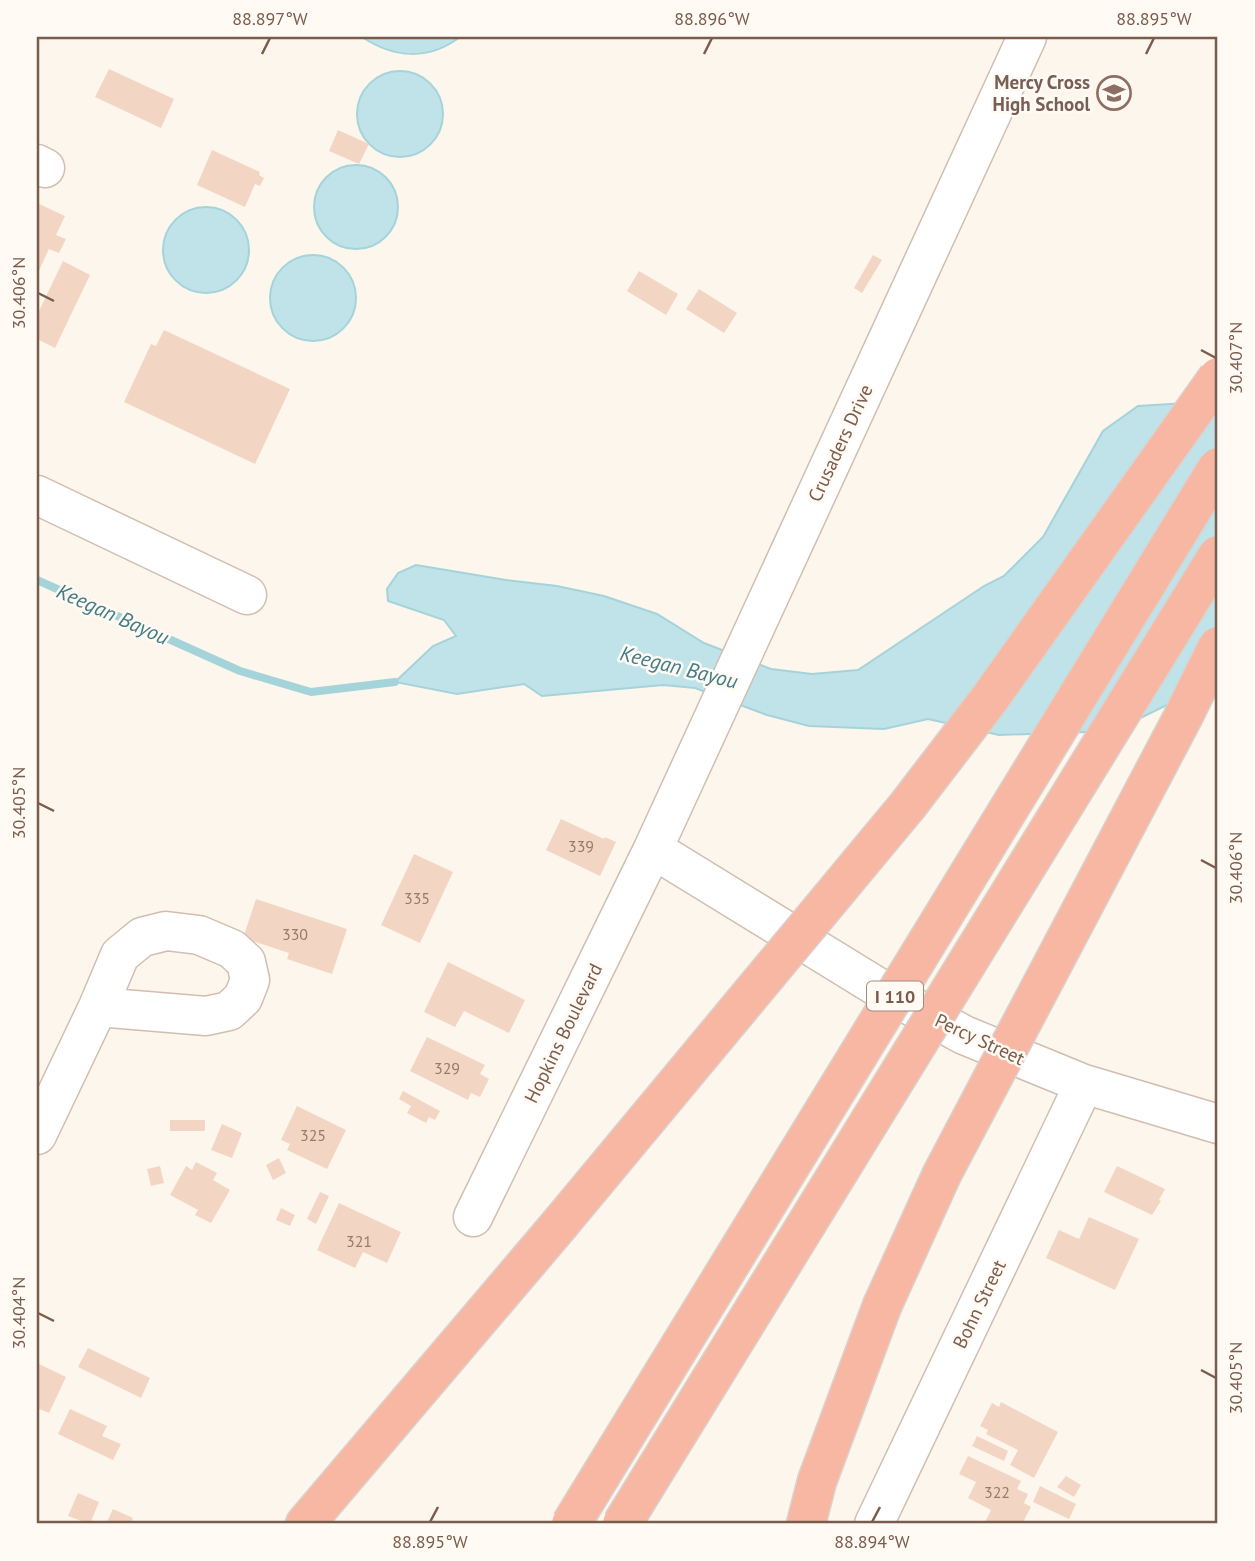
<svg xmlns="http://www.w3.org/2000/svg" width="1255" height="1561" viewBox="0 0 1255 1561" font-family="'PT Sans',sans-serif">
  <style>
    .water { fill: #bfe3e8; stroke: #a5d3da; stroke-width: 2 }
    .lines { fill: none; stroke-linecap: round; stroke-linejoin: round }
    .stream { stroke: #a5d3da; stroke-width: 8 }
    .building { fill: #f3d5c3 }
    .minor-casing { stroke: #d1beb0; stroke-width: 41 }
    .highway-casing { stroke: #dad1cd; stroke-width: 41 }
    .minor { stroke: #fff; stroke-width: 38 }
    .highway { stroke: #f7b7a3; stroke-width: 38 }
    .highway-bridge-casing { stroke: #dad1cd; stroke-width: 41; stroke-linecap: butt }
    .highway-bridge { stroke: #f7b7a3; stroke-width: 38 }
    .ticks { fill: none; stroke: #7a5c4d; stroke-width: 2.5 }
    .labels { text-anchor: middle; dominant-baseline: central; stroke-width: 5; stroke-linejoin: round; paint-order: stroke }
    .number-label { font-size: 16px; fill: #987a6a }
    .shield { fill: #fffaf3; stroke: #a28b7f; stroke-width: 2 }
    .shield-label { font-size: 18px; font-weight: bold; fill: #7a5c4d }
    .education-label { font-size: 19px; font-weight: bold; fill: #785e54; stroke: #fffaf3; text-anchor: end }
    .street-label { font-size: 19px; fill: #7a5c4d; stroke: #fffaf3 }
    .water-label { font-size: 21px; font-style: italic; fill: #437c86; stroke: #fffaf3 }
    .neatline { fill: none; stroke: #7a5c4d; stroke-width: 2.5 }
    .ticks-label { font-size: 18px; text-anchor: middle; fill: #7a5c4d }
  </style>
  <rect width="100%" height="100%" fill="#fdf6ec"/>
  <path class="water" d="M 362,37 L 460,37 C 428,61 394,58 362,37 Z
    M357 114a43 43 0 1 1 86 0a43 43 0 1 1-86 0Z
    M314 207a42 42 0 1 1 84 0a42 42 0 1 1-84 0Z
    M163 250a43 43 0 1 1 86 0a43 43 0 1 1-86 0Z
    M270 298a43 43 0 1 1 86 0a43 43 0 1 1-86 0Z
    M 1218,401 L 1218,680 L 1114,731 L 999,735 L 928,719 L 884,729 L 809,726 L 767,715 L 695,688 L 663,685 L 542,696 L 524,684 L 457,694 L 395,682 L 433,646 L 456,636 L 444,620 L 388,601 L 387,589 L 398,573 L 416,565 L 506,580 L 557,586 L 604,596 L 657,614 L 704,643 L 771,669 L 812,674 L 858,670 L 984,586 L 1004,576 L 1043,537 L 1103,431 L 1138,406 Z"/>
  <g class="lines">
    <path class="stream" d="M 37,580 L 240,671 L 311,692 L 395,682"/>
  </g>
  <path class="building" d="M 109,69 L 174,99 L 161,128 L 95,97 Z
    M 338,130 L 369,144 L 359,164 L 329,151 Z
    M 212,150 L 260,172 L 259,175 L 264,178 L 260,186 L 255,184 L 245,207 L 197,185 Z
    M 37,203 L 65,216 L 56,235 L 66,239 L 59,253 L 49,249 L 37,275 Z
    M 873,255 L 882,260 L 862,293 L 854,288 Z
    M 63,261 L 90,275 L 55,348 L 37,339 L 37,315 Z
    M 639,271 L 678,294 L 666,315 L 627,291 Z
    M 699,289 L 737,313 L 724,333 L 686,309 Z
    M 164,330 L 290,389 L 255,464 L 124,402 L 151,344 L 156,346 Z
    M 561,819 L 604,839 L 605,837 L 616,842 L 600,876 L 546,850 Z
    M 414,854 L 453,872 L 420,943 L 381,925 Z
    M 256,899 L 347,929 L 332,974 L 287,959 L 289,953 L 243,938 Z
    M 448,962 L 525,1000 L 509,1033 L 464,1011 L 455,1027 L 424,1012 Z
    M 427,1037 L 485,1065 L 480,1074 L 489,1079 L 480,1097 L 471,1093 L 468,1100 L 410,1071 Z
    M 403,1091 L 440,1111 L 435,1120 L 429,1117 L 426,1123 L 407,1113 L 411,1106 L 399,1099 Z
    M 297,1106 L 346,1130 L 327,1169 L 287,1150 L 290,1144 L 281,1140 Z
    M 170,1120 L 205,1120 L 205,1131 L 170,1131 Z
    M 222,1124 L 242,1133 L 232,1158 L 211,1150 Z
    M 279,1158 L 286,1173 L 273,1180 L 266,1165 Z
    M 196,1162 L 217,1173 L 213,1180 L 230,1190 L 211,1223 L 195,1215 L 198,1210 L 170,1195 L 186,1166 L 192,1170 Z
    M 160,1166 L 164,1183 L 151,1186 L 147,1169 Z
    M 1117,1166 L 1165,1189 L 1159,1200 L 1161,1201 L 1152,1215 L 1104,1192 Z
    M 320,1192 L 329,1196 L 316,1224 L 307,1219 Z
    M 339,1203 L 401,1232 L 387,1263 L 363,1252 L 355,1268 L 317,1250 Z
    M 281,1208 L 295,1215 L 290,1226 L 276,1220 Z
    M 1089,1217 L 1139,1239 L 1115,1290 L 1046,1258 L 1059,1230 L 1079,1239 Z
    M 88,1348 L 150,1378 L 141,1398 L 78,1367 Z
    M 37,1363 L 66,1377 L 49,1413 L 37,1408 Z
    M 1001,1402 L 1058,1432 L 1034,1478 L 1010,1465 L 1018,1450 L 986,1434 L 988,1430 L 980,1426 L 992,1403 L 999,1407 Z
    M 70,1409 L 107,1426 L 102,1436 L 121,1444 L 113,1460 L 58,1434 Z
    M 977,1436 L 1008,1451 L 1004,1461 L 972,1446 Z
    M 968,1456 L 1021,1481 L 1017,1489 L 1028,1494 L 1024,1503 L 1031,1507 L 1022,1524 L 984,1524 L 991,1510 L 968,1498 L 976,1482 L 959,1474 Z
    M 1066,1476 L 1081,1485 L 1074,1497 L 1057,1487 Z
    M 1040,1486 L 1076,1504 L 1069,1519 L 1033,1502 Z
    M 78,1493 L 99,1502 L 90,1524 L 68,1516 Z
    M 113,1509 L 133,1518 L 130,1524 L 106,1524 Z"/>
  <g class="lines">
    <g class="minor-casing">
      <path id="minor" d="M 37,164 L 45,168
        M 37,495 L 247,595
        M 653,849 L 884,991 L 964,1035 L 1084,1084 L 1218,1124
        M 37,1135 L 98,1007 L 120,955 L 142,937 L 166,931 L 199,935 L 232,949 L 246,962 L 250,980 L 243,998 L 229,1011 L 206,1016 L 98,1007
        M 473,1217 L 653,849 L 1027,37
        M 874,1524 L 1084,1084"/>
    </g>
    <g class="highway-casing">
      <path id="highway" d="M 305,1524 L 559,1225
        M 806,1524 L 817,1481 L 882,1306"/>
    </g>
    <use href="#minor" class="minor"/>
    <use href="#highway" class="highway"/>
    <g class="highway-bridge-casing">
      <path id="highway-bridge" d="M 559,1225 L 908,805 L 990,698 L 1218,377
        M 882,1306 L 942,1174 L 1183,717 L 1218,646
        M 571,1524 L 1218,467
        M 622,1524 L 1218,555"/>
    </g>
    <use href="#highway-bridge" class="highway-bridge"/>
  </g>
  <path class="ticks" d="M 262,54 L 270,38M 704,54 L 712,38M 1146,54 L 1154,38M 38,293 L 54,301M 1201,350 L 1216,358M 38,803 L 54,811M 1201,860 L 1216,868M 38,1313 L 54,1321M 1201,1370 L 1216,1378M 430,1522 L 438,1507M 872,1522 L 880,1507"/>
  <defs>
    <g id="school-ring" transform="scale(1.75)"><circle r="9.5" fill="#fffaf3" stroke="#8d6e63" stroke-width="1.5"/><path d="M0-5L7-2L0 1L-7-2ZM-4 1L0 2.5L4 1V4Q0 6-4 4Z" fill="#8d6e63"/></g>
  </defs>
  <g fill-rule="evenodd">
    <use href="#school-ring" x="1114" y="93"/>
  </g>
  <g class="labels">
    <g class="number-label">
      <text x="581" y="846">339</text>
      <text x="417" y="898">335</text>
      <text x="295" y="934">330</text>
      <text x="447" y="1068">329</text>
      <text x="313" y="1135">325</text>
      <text x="359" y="1241">321</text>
      <text x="997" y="1492">322</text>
    </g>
    <rect class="shield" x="867" y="981.5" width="56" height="29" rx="5"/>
    <g class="shield-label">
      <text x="895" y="996">I 110</text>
    </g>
    <g class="education-label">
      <text x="1090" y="82">Mercy Cross<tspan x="1090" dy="22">High School</tspan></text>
    </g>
    <g class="street-label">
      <text transform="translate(840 443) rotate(-65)">Crusaders Drive</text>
      <text transform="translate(563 1033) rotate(-64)">Hopkins Boulevard</text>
      <text transform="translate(980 1039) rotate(25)">Percy Street</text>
      <text transform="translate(979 1304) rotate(-64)">Bohn Street</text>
    </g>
    <g class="water-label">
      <text transform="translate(113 614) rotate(24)">Keegan Bayou</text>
      <text transform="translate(679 667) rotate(14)">Keegan Bayou</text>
    </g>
  </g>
  <rect width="1255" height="1561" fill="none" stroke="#fffaf3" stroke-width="77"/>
  <rect x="38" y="38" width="1178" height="1484" class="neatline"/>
  <g class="ticks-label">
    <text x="270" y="25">88.897°W</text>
    <text x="712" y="25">88.896°W</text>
    <text x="1154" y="25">88.895°W</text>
    <text transform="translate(19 293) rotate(-90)" y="6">30.406°N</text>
    <text transform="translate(1236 358) rotate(-90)" y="6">30.407°N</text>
    <text transform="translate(19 803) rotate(-90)" y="6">30.405°N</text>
    <text transform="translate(1236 868) rotate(-90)" y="6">30.406°N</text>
    <text transform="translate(19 1313) rotate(-90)" y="6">30.404°N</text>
    <text transform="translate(1236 1378) rotate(-90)" y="6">30.405°N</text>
    <text x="430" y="1548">88.895°W</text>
    <text x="872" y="1548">88.894°W</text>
  </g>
</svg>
